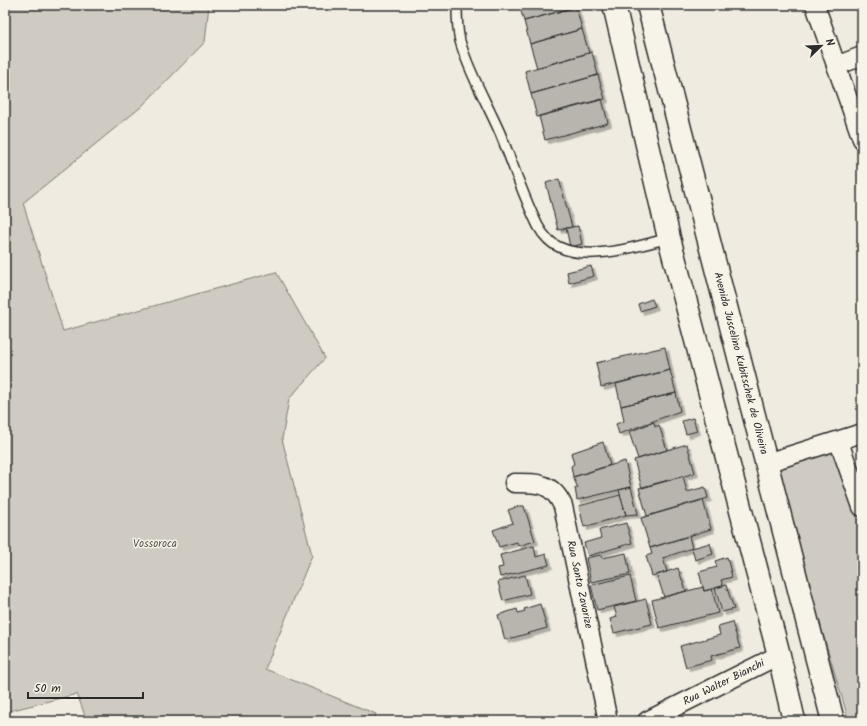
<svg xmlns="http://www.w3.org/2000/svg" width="867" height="726" viewBox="0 0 867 726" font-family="Kalam,sans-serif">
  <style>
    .green { fill: #cfcbc2; stroke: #7d7b76 }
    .building { fill: #b8b5ae; stroke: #2b2b2b; filter: url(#shadow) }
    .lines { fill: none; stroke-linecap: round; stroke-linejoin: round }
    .lane-casing { stroke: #2b2b2b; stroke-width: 12 }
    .street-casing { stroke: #2b2b2b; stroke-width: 21 }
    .secondary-casing { stroke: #2b2b2b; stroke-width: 25 }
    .lane { stroke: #f7f3e8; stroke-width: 9 }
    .street { stroke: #f7f3e8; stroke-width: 18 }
    .secondary { stroke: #f7f3e8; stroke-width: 22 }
    .labels { text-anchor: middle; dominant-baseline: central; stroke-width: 3; stroke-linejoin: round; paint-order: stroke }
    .street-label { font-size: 11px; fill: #2b2b2b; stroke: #f7f3e8 }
    .park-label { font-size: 11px; fill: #545351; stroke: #f7f3e8 }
  </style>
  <defs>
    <filter id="shadow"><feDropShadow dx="3.5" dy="3.5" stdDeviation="0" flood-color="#0004"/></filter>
  </defs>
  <rect width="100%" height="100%" fill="#efebe0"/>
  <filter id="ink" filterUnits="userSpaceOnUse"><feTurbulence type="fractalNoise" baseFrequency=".025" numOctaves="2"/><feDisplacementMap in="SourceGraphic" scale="8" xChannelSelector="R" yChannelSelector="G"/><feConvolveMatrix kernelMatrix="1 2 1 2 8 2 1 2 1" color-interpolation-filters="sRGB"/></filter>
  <g filter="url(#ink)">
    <path class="green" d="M 5,5 L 209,5 L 205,42 L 141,107 L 23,203 L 63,331 L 276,272 L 325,358 L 289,399 L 282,439 L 312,555 L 265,669 L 376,714 L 374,721 L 87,721 L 77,694 L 5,712 Z
      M 838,449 L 862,518 L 862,721 L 849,721 L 774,470 Z"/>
    <path class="building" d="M 519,5 L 575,5 L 576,7 L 524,21 Z
      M 576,7 L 582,29 L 530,44 L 524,21 Z
      M 582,29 L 589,53 L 537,68 L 530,44 Z
      M 592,52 L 598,75 L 531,94 L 525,71 Z
      M 598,75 L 605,99 L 537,117 L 531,94 Z
      M 602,99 L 608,123 L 545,140 L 539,116 Z
      M 559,179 L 572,227 L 558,230 L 546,183 Z
      M 578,226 L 582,244 L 570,247 L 566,228 Z
      M 591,266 L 594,276 L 569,283 L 567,272 Z
      M 652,299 L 655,306 L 640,311 L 638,304 Z
      M 665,347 L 670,370 L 601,387 L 596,363 Z
      M 670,370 L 676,393 L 621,406 L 616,384 Z
      M 676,393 L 680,411 L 619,434 L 616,424 L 624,421 L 621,406 Z
      M 693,418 L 697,431 L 686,434 L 682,421 Z
      M 654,422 L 655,427 L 659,425 L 667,450 L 638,459 L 629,432 Z
      M 603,442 L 610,465 L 573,477 L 571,466 L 574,464 L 571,453 Z
      M 687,444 L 695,473 L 642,488 L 634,460 Z
      M 625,461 L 631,487 L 577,500 L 575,488 L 578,488 L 573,477 Z
      M 683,476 L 687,492 L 705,487 L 708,498 L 647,516 L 639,488 Z
      M 631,487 L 638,514 L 626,515 L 619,490 Z
      M 620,495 L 626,515 L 584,527 L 579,506 Z
      M 703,500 L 711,529 L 650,548 L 641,518 Z
      M 519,506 L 524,506 L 535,541 L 518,546 L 517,542 L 499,547 L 493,530 L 513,523 L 508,510 Z
      M 626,523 L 632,543 L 588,556 L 584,543 L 601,538 L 599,530 Z
      M 689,536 L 692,548 L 663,558 L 667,572 L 652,576 L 646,556 L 652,554 L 650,548 Z
      M 710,543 L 713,554 L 695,560 L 692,548 Z
      M 534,546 L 536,557 L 546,554 L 549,565 L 500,577 L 498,568 L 503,567 L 500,555 Z
      M 626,553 L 630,574 L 591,582 L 586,558 L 601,555 L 602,558 Z
      M 727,557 L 732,577 L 721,580 L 723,586 L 704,591 L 699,572 L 717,567 L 715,561 Z
      M 678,568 L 686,591 L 664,597 L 657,575 Z
      M 525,575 L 530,594 L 503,601 L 498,582 Z
      M 630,576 L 636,601 L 597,610 L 591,585 Z
      M 726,585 L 734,609 L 722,612 L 715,588 Z
      M 703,587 L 704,591 L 712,589 L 718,613 L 659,628 L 652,600 Z
      M 646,599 L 652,624 L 614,633 L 610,619 L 617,617 L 614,607 Z
      M 540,604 L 547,628 L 505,640 L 498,615 L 517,609 L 518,613 L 525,611 L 524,609 Z
      M 732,622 L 740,648 L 711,656 L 712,660 L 686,667 L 680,646 L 720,635 L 718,626 Z"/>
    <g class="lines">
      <g class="lane-casing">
        <path id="lane" d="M 457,5 C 457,17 457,29 460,41 C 469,73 487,103 500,133 C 513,164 523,196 538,226 C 543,235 550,243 559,247 C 590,262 638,246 669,238"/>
      </g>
      <g class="street-casing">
        <g id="street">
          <path d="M 815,5 L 862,139"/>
          <path d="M 836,66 L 862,56"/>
          <path d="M 839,442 L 862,507"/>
          <path d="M 766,463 L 862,433"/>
          <path id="s1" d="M 514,483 C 538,483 552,482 563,506 L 608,721"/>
          <path id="s2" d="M 647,721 L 779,655"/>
        </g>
      </g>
      <g class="secondary-casing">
        <g id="secondary">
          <path d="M 614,5 L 669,238 L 779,655 L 794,721"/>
          <path id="s3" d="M 648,5 L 833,721"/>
        </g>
      </g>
      <use href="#lane" class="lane"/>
      <use href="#street" class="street"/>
      <use href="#secondary" class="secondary"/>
    </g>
  </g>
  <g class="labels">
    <g class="street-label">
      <text stroke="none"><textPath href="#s3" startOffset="370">Avenida Juscelino Kubitschek de Oliveira</textPath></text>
      <text stroke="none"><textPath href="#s1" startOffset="139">Rua Santo Zavarize</textPath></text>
      <text stroke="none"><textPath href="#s2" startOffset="86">Rua Walter Bianchi</textPath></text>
    </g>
    <g class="park-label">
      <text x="155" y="544">Vossoroca</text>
    </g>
  </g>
  <rect width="867" height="726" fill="none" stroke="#f7f3e8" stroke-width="20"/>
  <rect x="10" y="10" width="847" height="706" fill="none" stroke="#2b2b2b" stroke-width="1.5" filter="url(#ink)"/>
  <g transform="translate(821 46) rotate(67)" stroke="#f7f3e8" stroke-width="3" paint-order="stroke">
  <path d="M0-3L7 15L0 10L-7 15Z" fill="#2b2b2b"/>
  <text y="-6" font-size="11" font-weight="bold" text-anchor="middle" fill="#2b2b2b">N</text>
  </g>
  <path d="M28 692v6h115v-6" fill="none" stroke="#2b2b2b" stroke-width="2"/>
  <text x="34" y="692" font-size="12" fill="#2b2b2b" stroke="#f7f3e8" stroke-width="3" paint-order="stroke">50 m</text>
</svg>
